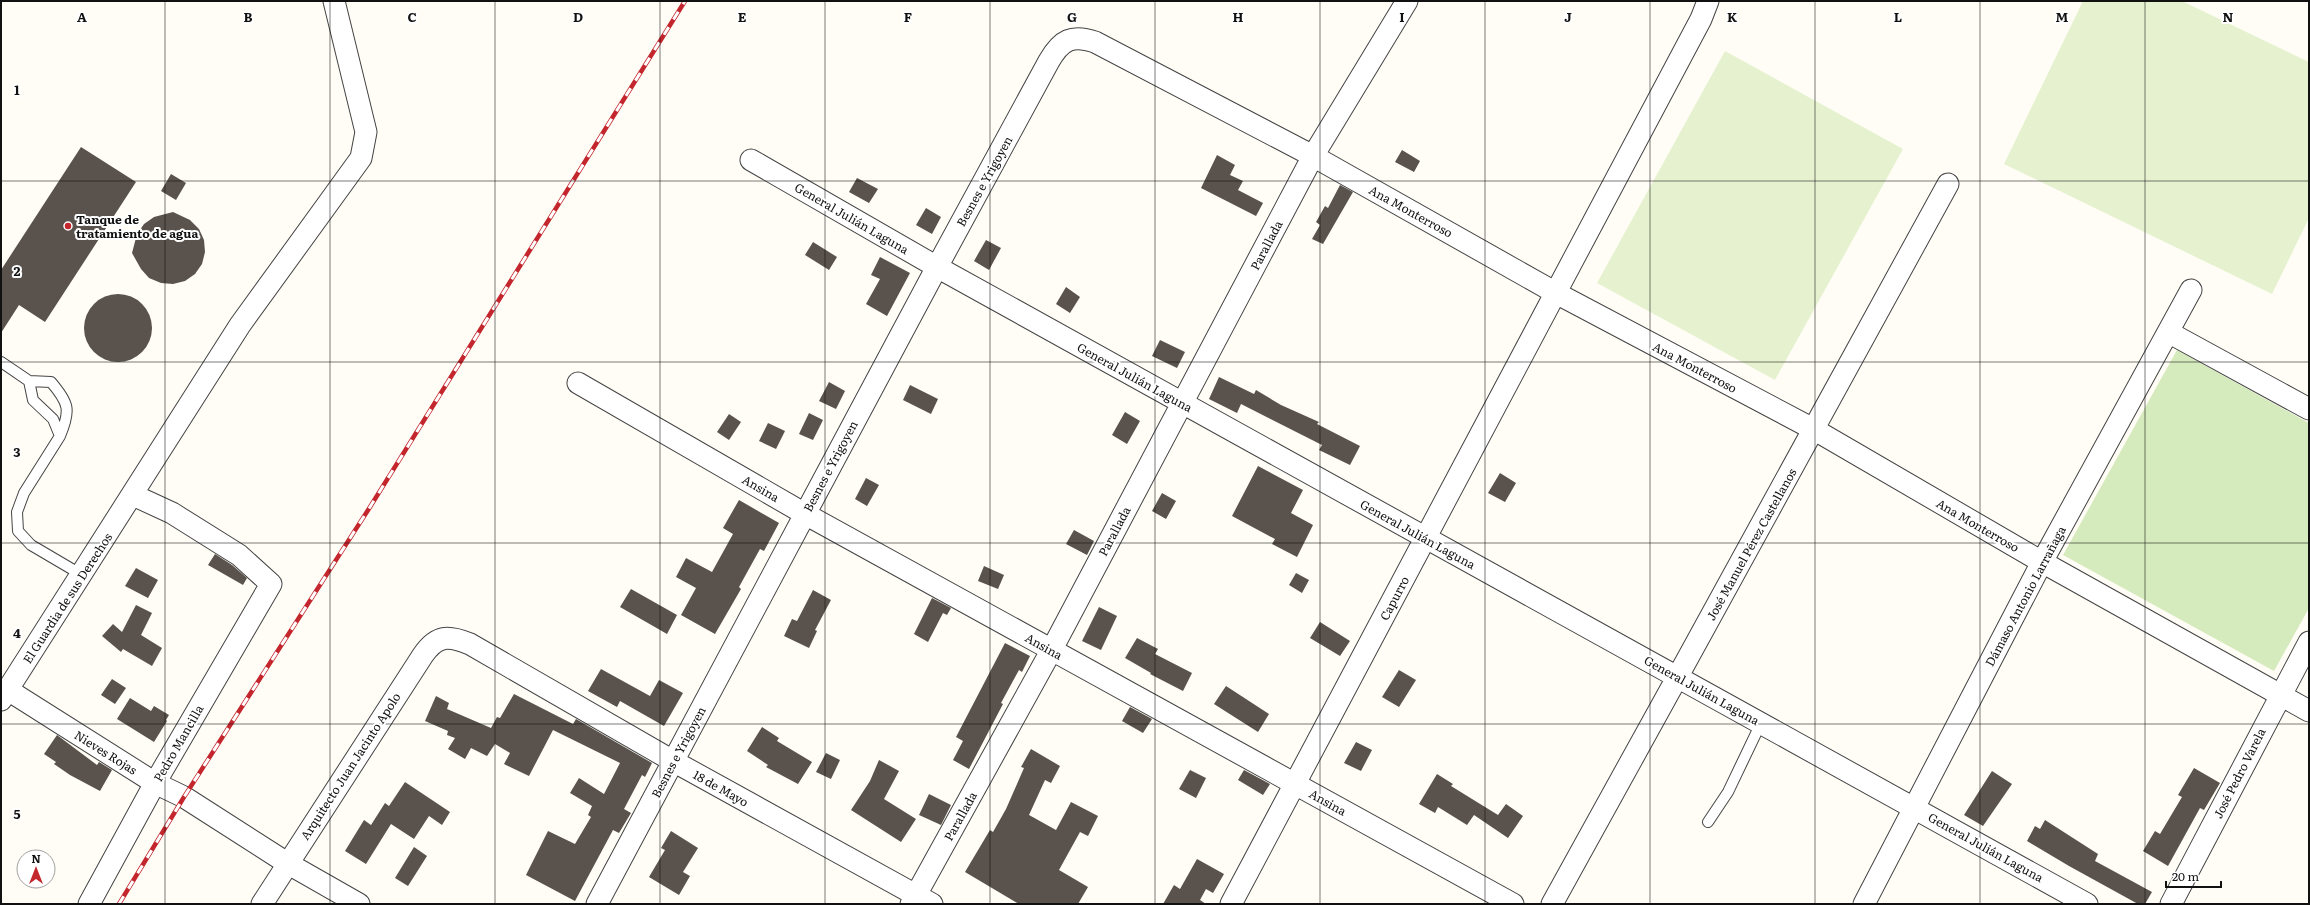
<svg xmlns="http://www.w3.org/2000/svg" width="2310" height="905" viewBox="0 0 2310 905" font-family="Literata,serif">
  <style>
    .green { fill: #d5ebbd }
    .pitch { fill: #e6f2cf }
    .building { fill: #5a524d }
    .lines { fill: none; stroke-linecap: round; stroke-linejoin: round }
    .service-casing { stroke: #444; stroke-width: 12 }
    .minor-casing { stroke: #444; stroke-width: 23 }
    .service { stroke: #fff; stroke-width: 10 }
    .minor { stroke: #fff; stroke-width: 21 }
    .rail-casing { stroke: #c4262e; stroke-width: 4.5 }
    .rail { stroke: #fff; stroke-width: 3; stroke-dasharray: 9; stroke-linecap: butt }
    .grid { fill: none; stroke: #111; stroke-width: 1; stroke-opacity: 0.55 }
    .poi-dot { fill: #c4262e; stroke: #fff; stroke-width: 1.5 }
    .labels { text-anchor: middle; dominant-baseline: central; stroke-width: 4; stroke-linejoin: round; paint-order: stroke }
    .street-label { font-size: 12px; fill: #111; stroke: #fff }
    .poi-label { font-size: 12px; font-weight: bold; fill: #111; stroke: #fff; text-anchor: start }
    .grid-label { font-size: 13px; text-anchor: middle; font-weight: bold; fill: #111; stroke: #fff; stroke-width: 4; stroke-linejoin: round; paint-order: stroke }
  </style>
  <rect width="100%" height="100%" fill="#fffdf5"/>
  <path class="green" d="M 2177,350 L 2309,423 L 2309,608 L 2274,671 L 2063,555 Z"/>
  <path class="pitch" d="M 2083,1 L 2182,1 L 2309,62 L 2309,218 L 2272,294 L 2004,164 Z
    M 1725,51 L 1903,149 L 1775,380 L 1597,283 Z"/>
  <path class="building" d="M 81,147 L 136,182 L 45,322 L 19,305 L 1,333 L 1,270 Z
    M 1402,150 L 1420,161 L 1414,172 L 1395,162 Z
    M 1217,155 L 1235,165 L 1230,175 L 1243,181 L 1238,190 L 1263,203 L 1256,216 L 1201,188 Z
    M 171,174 L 186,183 L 176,200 L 161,191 Z
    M 857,178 L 878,189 L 869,203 L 849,192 Z
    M 1340,185 L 1353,192 L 1323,244 L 1312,239 L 1320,225 L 1316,222 L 1325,206 L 1328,208 Z
    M 926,208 L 941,217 L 932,234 L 916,225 Z
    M 173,212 L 190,220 L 199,229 L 204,240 L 205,252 L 202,264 L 195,274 L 185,281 L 173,284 L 161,283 L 149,278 L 141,269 L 132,253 L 137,234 L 144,224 L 154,217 Z
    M 986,240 L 1001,248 L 989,270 L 974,261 Z
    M 813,242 L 837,257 L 829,270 L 805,255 Z
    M 880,257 L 910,273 L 887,316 L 866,304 L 880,279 L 871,275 Z
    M 1066,287 L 1080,297 L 1070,313 L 1056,304 Z
    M84 328a34 34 0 1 1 68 0a34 34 0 1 1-68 0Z
    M 1160,340 L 1185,352 L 1177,368 L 1152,356 Z
    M 1219,377 L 1254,394 L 1256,390 L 1281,405 L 1319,422 L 1317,424 L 1360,446 L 1350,465 L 1319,450 L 1322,445 L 1241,404 L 1237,413 L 1209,399 Z
    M 829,382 L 845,391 L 836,409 L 819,401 Z
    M 910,385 L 938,399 L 931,414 L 903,400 Z
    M 1125,412 L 1140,421 L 1127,444 L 1112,435 Z
    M 809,413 L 823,420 L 813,440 L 799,434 Z
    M 729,414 L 741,422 L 729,440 L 717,432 Z
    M 768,423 L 785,431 L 776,449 L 759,441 Z
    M 1258,466 L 1303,490 L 1291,513 L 1313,525 L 1297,557 L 1272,544 L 1275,539 L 1232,516 Z
    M 1500,473 L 1516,483 L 1505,502 L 1488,493 Z
    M 866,478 L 879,485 L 867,506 L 855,499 Z
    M 1162,493 L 1176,501 L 1166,519 L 1152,511 Z
    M 739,500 L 779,523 L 764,551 L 760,549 L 739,587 L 741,589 L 715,634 L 681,615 L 696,588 L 676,577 L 686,558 L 712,572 L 733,534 L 723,528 Z
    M 1074,530 L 1094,541 L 1087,555 L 1066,544 Z
    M 215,554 L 232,565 L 247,578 L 243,585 L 208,565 Z
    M 984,566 L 1004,575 L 998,589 L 978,581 Z
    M 136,568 L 158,580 L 148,598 L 125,586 Z
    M 1296,573 L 1309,580 L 1302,593 L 1289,585 Z
    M 631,589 L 677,615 L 667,634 L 620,607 Z
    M 813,590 L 831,600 L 815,630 L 817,631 L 809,648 L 784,636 L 792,619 L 797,621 Z
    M 932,598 L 951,608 L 947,615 L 943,613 L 928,642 L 914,634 Z
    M 136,605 L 152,613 L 141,635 L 162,648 L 152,666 L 123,649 L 121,652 L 102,636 L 113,624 L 122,632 Z
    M 1099,607 L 1117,616 L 1101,650 L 1082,641 Z
    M 1320,622 L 1350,641 L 1340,656 L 1310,638 Z
    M 1137,638 L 1158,649 L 1155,654 L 1192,673 L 1183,691 L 1150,674 L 1151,673 L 1125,658 Z
    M 1005,643 L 1030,656 L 1022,672 L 1019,670 L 1001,703 L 1003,704 L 969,769 L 953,760 L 963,741 L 956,737 Z
    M 601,669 L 650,696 L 659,680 L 683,693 L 664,726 L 620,701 L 617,707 L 588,691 Z
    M 1399,670 L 1416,680 L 1399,707 L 1382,697 Z
    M 112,679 L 126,688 L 115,704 L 101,695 Z
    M 1226,686 L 1269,714 L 1258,732 L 1214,704 Z
    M 514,694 L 573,724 L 576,719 L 652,763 L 645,777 L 642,775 L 624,809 L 631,813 L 619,833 L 613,830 L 575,901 L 526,875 L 548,831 L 575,844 L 591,817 L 588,815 L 592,806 L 570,793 L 579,778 L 604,794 L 620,763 L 553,730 L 529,776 L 504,764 L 510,753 L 495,744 L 487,756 L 471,748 L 465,759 L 448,749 L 455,738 L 447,735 L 448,731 L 425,721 L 436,696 L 449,703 L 447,709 L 491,728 L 497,717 L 500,718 Z
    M 130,698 L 151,711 L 154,706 L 169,715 L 166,720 L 167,721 L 154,742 L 117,719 Z
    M 1130,707 L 1152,719 L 1143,733 L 1122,721 Z
    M 762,727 L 779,738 L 777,741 L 812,762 L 798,784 L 766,767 L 768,765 L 747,751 Z
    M 57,735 L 97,765 L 99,762 L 112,770 L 100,791 L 70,775 L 54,764 L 56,762 L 44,754 Z
    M 1356,742 L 1372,750 L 1361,771 L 1344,763 Z
    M 1031,749 L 1060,766 L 1051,783 L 1045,780 L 1029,815 L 1056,830 L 1071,802 L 1098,816 L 1088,836 L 1080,832 L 1059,870 L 1088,887 L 1078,904 L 1019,904 L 965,872 L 990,830 L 993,832 L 1006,809 L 1024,768 L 1021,767 Z
    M 826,753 L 840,760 L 831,779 L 816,772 Z
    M 879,760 L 899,771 L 884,799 L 916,819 L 901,842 L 851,810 L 870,781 Z
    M 2194,768 L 2220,783 L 2204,810 L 2200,808 L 2168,866 L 2143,851 L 2155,831 L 2160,834 L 2182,797 L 2178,795 Z
    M 1190,770 L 1206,778 L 1196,798 L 1179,789 Z
    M 1244,770 L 1270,784 L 1263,795 L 1238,780 Z
    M 1992,771 L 2012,784 L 1983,826 L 1964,815 Z
    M 1437,774 L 1453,784 L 1451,786 L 1498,815 L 1506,804 L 1523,816 L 1508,838 L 1474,815 L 1467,825 L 1438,807 L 1435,813 L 1419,804 Z
    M 405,782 L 450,812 L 442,825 L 429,816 L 414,839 L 391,824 L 366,864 L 345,851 L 364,820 L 371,825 L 385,803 L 389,806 Z
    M 929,794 L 951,805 L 941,825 L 919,815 Z
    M 2045,820 L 2098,854 L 2095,861 L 2152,892 L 2145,904 L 2138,904 L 2069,866 L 2027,841 L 2035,826 L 2040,829 Z
    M 671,831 L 698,848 L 683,872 L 690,876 L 679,895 L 649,877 L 665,850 L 661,848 Z
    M 414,847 L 427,856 L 408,886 L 395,878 Z
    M 1197,859 L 1224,874 L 1213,893 L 1206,889 L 1200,900 L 1206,904 L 1163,904 L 1174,885 L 1180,889 Z"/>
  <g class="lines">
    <g class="service-casing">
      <path id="service" d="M 1,362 L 29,381 L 51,382 C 69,403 71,410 60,436
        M 29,381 L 33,400 L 53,419 L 60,436 L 24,493 L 17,512 L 18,531 L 31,545 L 82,575
        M 1708,822 L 1728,792 L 1761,723"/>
    </g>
    <g class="minor-casing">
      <path id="minor" d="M 751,160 L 937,267 L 2087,904
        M 2168,332 L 2309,409
        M 578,383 L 805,514 L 1513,904
        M 8,690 L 155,783 L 184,797 L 287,863 L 359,904
        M 1,700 L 240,325 L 361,158 L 366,132 L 334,1
        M 89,904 L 155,783 L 271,584 L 239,555 L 172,513 L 133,495
        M 262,904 L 423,655 C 437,635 448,635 470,644 L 673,761 L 932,904
        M 597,904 L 937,267 L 1049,61 C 1061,40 1072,34 1095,42 L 1313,156 L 1556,293 L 1815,430 L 2042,562 L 2309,711
        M 911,904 L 1051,651 L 1313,156 L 1407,1
        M 1231,904 L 1701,19 L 1708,1
        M 1552,904 C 1684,664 1818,425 1948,184
        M 1864,904 L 2042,562 L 2191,290
        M 2171,904 L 2309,642"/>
    </g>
    <use href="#service" class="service"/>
    <use href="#minor" class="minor"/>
    <g class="rail-casing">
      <path id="rail" d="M 119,904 L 184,797 L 370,507 L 685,1"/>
    </g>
    <use href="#rail" class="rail"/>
  </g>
  <path class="grid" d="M 165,1 L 165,904M 330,1 L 330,904M 495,1 L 495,904M 660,1 L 660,904M 825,1 L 825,904M 990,1 L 990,904M 1155,1 L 1155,904M 1320,1 L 1320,904M 1485,1 L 1485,904M 1650,1 L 1650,904M 1815,1 L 1815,904M 1980,1 L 1980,904M 2145,1 L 2145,904M 1,181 L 2309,181M 1,362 L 2309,362M 1,543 L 2309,543M 1,724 L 2309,724"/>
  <circle class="poi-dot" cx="68" cy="226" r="4"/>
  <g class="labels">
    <g class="street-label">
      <text transform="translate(984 181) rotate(-61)">Besnes e Yrigoyen</text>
      <text transform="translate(1411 211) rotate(29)">Ana Monterroso</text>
      <text transform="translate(852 218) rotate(30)">General Julián Laguna</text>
      <text transform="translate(1266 245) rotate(-62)">Parallada</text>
      <text transform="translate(1695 367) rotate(28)">Ana Monterroso</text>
      <text transform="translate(1135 377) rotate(29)">General Julián Laguna</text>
      <text transform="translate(830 466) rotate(-62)">Besnes e Yrigoyen</text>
      <text transform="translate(761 488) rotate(30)">Ansina</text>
      <text transform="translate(1978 525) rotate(30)">Ana Monterroso</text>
      <text transform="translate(1114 531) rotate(-62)">Parallada</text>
      <text transform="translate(1418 534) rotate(29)">General Julián Laguna</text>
      <text transform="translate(1751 544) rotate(-61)">José Manuel Pérez Castellanos</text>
      <text transform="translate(2025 596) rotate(-62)">Dámaso Antonio Larrañaga</text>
      <text transform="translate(67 598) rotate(-57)">El Guardia de sus Derechos</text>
      <text transform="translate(1394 598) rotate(-62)">Capurro</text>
      <text transform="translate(1044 646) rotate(29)">Ansina</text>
      <text transform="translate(1702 690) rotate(29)">General Julián Laguna</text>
      <text transform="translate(178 743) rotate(-60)">Pedro Mancilla</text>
      <text transform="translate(106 752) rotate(32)">Nieves Rojas</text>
      <text transform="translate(678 752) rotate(-62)">Besnes e Yrigoyen</text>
      <text transform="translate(350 766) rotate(-57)">Arquitecto Juan Jacinto Apolo</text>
      <text transform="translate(2239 773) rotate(-63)">José Pedro Varela</text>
      <text transform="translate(721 788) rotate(29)">18 de Mayo</text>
      <text transform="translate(1328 802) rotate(29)">Ansina</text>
      <text transform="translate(960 816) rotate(-61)">Parallada</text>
      <text transform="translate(1986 847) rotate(29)">General Julián Laguna</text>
    </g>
    <g class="poi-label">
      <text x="76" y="219">Tanque de<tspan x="76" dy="14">tratamiento de agua</tspan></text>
    </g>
  </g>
  <g class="grid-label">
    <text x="82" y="22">A</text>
    <text x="248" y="22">B</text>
    <text x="412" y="22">C</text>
    <text x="578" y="22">D</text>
    <text x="742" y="22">E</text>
    <text x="908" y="22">F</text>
    <text x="1072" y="22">G</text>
    <text x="1238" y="22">H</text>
    <text x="1402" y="22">I</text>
    <text x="1568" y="22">J</text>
    <text x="1732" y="22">K</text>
    <text x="1898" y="22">L</text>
    <text x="2062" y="22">M</text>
    <text x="2228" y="22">N</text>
    <text x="17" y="95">1</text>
    <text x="17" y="276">2</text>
    <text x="17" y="457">3</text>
    <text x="17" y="638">4</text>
    <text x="17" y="819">5</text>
  </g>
  <rect width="2310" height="905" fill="none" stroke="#111111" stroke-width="4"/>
  <g transform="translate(36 869)"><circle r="19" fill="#ffffff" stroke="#a0a0a0"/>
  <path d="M0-3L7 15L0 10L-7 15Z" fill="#c4262e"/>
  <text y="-6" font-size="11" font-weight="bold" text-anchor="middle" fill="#111111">N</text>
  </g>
  <path d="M2166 881v6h55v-6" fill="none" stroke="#111111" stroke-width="2"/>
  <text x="2172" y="881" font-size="12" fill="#111111" stroke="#ffffff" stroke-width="3" paint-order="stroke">20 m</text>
</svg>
